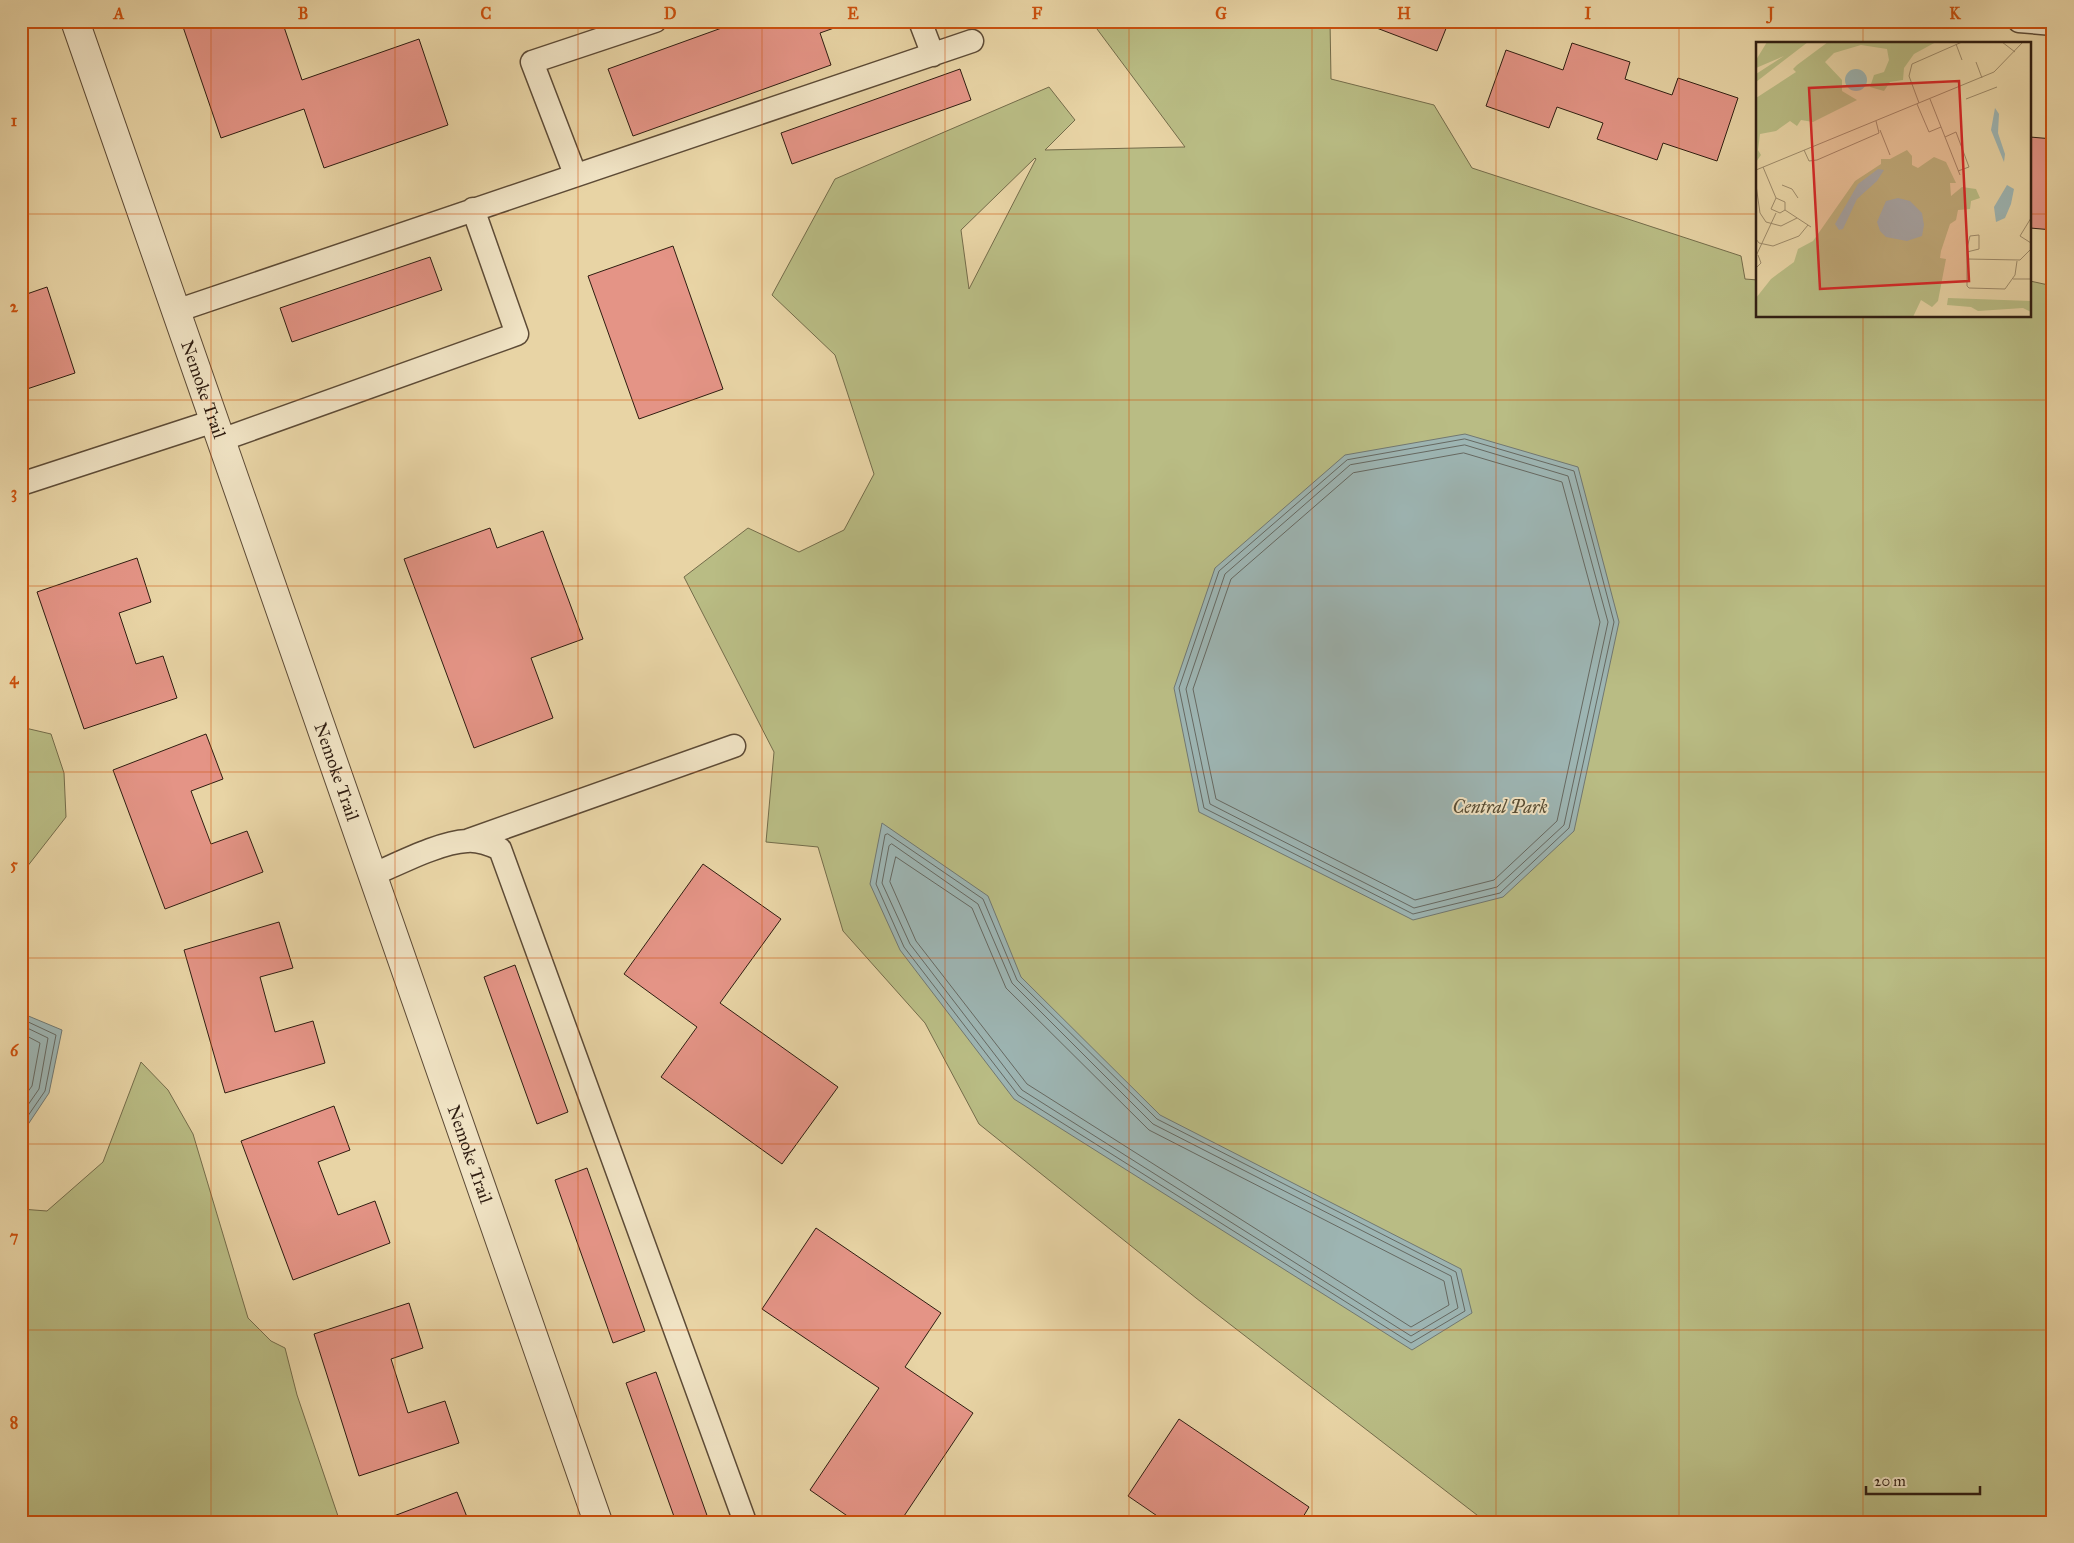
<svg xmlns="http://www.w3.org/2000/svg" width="2074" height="1543" viewBox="0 0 2074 1543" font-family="'IM FELL Great Primer',serif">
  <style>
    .green { fill: #b9bc84; stroke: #746c4a; fill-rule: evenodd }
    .water { fill: #9db5b3; stroke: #717872 }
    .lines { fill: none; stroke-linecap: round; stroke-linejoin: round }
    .shore { stroke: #666962; stroke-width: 1 }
    .building { fill: #e49486; stroke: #2f1d11 }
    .service-casing { stroke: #5d4b36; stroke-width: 25 }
    .minor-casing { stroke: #5d4b36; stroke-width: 30 }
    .service { stroke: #f0e3c4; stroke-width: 22 }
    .minor { stroke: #f0e3c4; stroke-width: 28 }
    .grid { fill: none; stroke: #cc500d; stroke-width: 1; stroke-opacity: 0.55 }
    .labels { text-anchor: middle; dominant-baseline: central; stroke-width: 4; stroke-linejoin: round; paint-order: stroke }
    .street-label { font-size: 18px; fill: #2f1d11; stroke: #f0e3c4 }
    .park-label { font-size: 18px; font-style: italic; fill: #584d34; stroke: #f0e3c4 }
    .inset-road { fill: none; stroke: #9e8b6a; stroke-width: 1 }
    .view { fill: #d62828; fill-opacity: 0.15; stroke: #d62828; stroke-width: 2.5 }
    .inset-edge { fill: none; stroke: #2f1d11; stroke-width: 2.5 }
    .neatline { fill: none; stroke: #cc500d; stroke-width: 2 }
    .grid-label { font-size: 16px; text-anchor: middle; font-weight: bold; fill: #cc500d }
  </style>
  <rect width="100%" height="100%" fill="#e8d4a5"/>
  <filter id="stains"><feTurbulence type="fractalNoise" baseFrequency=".004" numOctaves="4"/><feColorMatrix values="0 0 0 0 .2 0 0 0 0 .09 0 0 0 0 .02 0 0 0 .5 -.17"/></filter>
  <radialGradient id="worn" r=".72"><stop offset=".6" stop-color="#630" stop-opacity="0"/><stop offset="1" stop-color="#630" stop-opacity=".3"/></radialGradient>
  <path class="green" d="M 1095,21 L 1330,21 L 1331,79 L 1434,105 L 1472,168 L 1741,256 L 1745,279 L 1758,280 L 1758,316 L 2030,316 L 2030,281 L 2053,286 L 2053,1522 L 1486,1522 L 1196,1298 L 979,1124 L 925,1023 L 843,931 L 818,847 L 766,842 L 774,752 L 684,577 L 748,528 L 799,552 L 844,530 L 874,474 L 835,355 L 772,295 L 835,179 L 1049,87 L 1075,120 L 1045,150 L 1185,147 L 1094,25 ZM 1035,158 L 1036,159 L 969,289 L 961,230 Z
    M 21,727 L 51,734 L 64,773 L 66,817 L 23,872 L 21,887 Z
    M 141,1062 L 168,1090 L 193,1134 L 248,1318 L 271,1341 L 285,1348 L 297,1395 L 340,1522 L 21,1522 L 21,1209 L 47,1211 L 103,1162 Z"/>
  <path class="water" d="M 1465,434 L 1578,467 L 1619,622 L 1574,831 L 1503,897 L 1413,920 L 1199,812 L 1174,688 L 1215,568 L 1345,455 Z
    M 882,823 L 988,896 L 1021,977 L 1160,1115 L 1461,1269 L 1472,1313 L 1412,1350 L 1014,1099 L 900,950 L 870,884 Z
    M 21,1001 L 26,1015 L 62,1030 L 49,1093 L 21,1135 Z"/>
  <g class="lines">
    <path class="shore" d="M 1465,439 L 1574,471 L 1614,622 L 1569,828 L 1500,893 L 1413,914 L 1204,808 L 1179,688 L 1219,571 L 1347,460 Z
      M 1465,445 L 1568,476 L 1608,622 L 1564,825 L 1497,887 L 1414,908 L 1210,804 L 1186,689 L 1225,574 L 1350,465 Z
      M 1464,453 L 1562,482 L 1600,622 L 1557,821 L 1494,880 L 1415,900 L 1216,799 L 1193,689 L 1231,579 L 1353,473 Z
      M 888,834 L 983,899 L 1017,980 L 1157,1119 L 1456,1272 L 1465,1311 L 1411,1343 L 1018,1095 L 904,947 L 876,884 L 885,835 Z
      M 892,844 L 978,904 L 1012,983 L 1153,1124 L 1451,1276 L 1458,1308 L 1411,1336 L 1022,1090 L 910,944 L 882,883 L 889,846 Z
      M 896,857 L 972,908 L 1006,988 L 1149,1130 L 1444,1281 L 1449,1305 L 1411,1327 L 1027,1084 L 916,941 L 890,882 Z
      M 21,1016 L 24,1020 L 56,1035 L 45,1091 L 21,1126
      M 21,1025 L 48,1038 L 39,1089 L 21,1115
      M 21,1033 L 40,1043 L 32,1086 L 21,1101"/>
  </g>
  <path class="building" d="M 181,21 L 282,21 L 302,80 L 419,39 L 448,125 L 324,168 L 304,109 L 221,138 Z
    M 741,21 L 851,22 L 820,33 L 831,65 L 633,136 L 608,69 Z
    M 1376,21 L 1449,21 L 1437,51 L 1374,27 Z
    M 1572,43 L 1630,62 L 1625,79 L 1672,95 L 1678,78 L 1738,98 L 1717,161 L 1663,143 L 1657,160 L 1597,139 L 1603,123 L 1557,107 L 1549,128 L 1486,106 L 1506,50 L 1563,70 Z
    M 960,69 L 971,100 L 792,164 L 781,133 Z
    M 2030,137 L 2053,139 L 2053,230 L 2030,228 Z
    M 673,246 L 723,389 L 639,419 L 588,276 Z
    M 430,257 L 442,290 L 292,342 L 280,308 Z
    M 47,287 L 75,373 L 21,391 L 21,296 Z
    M 490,528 L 497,548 L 543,531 L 583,639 L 531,658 L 553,718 L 474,748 L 404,559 Z
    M 137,558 L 151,602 L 119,613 L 136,664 L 163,656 L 177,698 L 84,729 L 37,592 Z
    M 206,734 L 223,779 L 191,791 L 211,844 L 247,831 L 263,872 L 165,909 L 113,770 Z
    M 703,864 L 781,919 L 720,1003 L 838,1087 L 782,1164 L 661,1077 L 697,1027 L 624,974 Z
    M 279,922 L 293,968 L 260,977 L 275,1032 L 313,1021 L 325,1063 L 225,1093 L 184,950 Z
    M 515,965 L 568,1112 L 537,1124 L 484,977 Z
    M 334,1106 L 350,1150 L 318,1162 L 338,1215 L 375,1201 L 390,1243 L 293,1280 L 241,1141 Z
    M 587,1168 L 645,1331 L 613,1343 L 555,1180 Z
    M 816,1228 L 941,1313 L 905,1367 L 973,1413 L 900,1522 L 856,1522 L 810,1490 L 879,1388 L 762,1309 Z
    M 409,1303 L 423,1348 L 391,1359 L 408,1413 L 445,1401 L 459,1443 L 359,1476 L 314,1334 Z
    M 656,1372 L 709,1521 L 707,1522 L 676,1522 L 626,1383 Z
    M 1179,1419 L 1309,1507 L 1300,1522 L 1166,1522 L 1128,1496 Z
    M 457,1492 L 469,1522 L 378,1522 Z"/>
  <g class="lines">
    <g class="service-casing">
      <path id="service" d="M 920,21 L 933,55
        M 2019,21 L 2053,24
        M 575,174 L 532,62 L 655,21
        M 176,311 L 972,41
        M 221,440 L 517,334 L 473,209
        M 21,484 L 214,421
        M 469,840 L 734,746
        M 372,875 C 398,864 440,842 467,841 C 477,840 491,845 500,849 L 745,1522"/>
    </g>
    <g class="minor-casing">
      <g id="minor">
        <path id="s1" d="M 75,21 L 598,1522"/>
      </g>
    </g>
    <use href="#service" class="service"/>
    <use href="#minor" class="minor"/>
  </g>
  <path class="grid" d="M 211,21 L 211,1522M 395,21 L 395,1522M 578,21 L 578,1522M 762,21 L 762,1522M 945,21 L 945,1522M 1129,21 L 1129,1522M 1312,21 L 1312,1522M 1496,21 L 1496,1522M 1679,21 L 1679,1522M 1863,21 L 1863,44M 21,214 L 1758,214M 2030,214 L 2053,214M 1863,316 L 1863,1522M 21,400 L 2053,400M 21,586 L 2053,586M 21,772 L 2053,772M 21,958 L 2053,958M 21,1144 L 2053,1144M 21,1330 L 2053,1330"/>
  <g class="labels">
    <g class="street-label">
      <text stroke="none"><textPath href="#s1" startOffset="390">Nemoke Trail</textPath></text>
      <text stroke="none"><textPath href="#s1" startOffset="795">Nemoke Trail</textPath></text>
      <text stroke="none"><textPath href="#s1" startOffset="1200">Nemoke Trail</textPath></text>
    </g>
    <g class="park-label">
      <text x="1500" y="807">Central Park</text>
    </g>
  </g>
  <g transform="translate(1756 42)">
    <rect width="275" height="275" fill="#e8d4a5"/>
    <path d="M 11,0 L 52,0 L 0,40 L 0,32 L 28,14 L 0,26 L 0,18 ZM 72,0 L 180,0 L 158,12 L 148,26 L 147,38 L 134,40 L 128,49 L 114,45 L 118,33 L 128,30 L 133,18 L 131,7 L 105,3 L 78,11 L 69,20 L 86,38 L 86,49 L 101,58 L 57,80 L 45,78 L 41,84 L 34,79 L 20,89 L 4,92 L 2,108 L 5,113 L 0,120 L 0,56 L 40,30 L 37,27 L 41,23 ZM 151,108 L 156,114 L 156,123 L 162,126 L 178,115 L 190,120 L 200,141 L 194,141 L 195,154 L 206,145 L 220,147 L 224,156 L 215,159 L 214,167 L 202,168 L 200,178 L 194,182 L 185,209 L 184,216 L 190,217 L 182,259 L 176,265 L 165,258 L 157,275 L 0,275 L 0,256 L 15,237 L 38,220 L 42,207 L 57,199 L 99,139 L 125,122 L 125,117 L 134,117 ZM 192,256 L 275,259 L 275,270 L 267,266 L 222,269 L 215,265 L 191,263 Z" fill="#b9bc84"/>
    <path d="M89 38a11 11 0 1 1 22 0a11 11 0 1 1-22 0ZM 239,66 L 243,72 L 242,91 L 249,112 L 248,120 L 235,88 ZM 122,127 L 128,128 L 121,139 L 101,157 L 87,187 L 83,188 L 79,182 L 102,142 ZM 251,143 L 258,147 L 255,162 L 249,176 L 240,180 L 238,165 ZM 142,156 L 154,159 L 166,171 L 168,183 L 166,194 L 151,199 L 130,195 L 124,189 L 121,180 L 130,159 Z" fill="#9db5b3"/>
    <path class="inset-road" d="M 246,0 L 259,10M 200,2 L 206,18M 220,20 L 226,36M 174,57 L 204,133M 210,57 L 241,45M 163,61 L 153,34 L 156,22 L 206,0M 161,62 L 173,90 L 185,85M 124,88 L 134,113M 189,95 L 200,90 L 213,125 L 202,129M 48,108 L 53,119 L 61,118 L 123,91 L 120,79M 7,125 L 20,156 L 29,160 L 29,168 L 24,171 L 15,167 L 20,156M 0,128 L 238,30 L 267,0M 0,143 L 4,171 L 10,180 L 25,184 L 41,176M 26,143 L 36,147 L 42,156M 29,168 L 55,185M 275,176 L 264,194 L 275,201M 0,197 L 3,201 L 17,204 L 43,194 L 52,183M 211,210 L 223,207 L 223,193 L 214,194 L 211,206 L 211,244 L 213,246 L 249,247 L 259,233 L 261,219M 0,214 L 20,171M 211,217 L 264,218 L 275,207M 0,226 L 5,221 L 2,213M 257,237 L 275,237"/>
    <path class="view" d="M 203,39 L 213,239 L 64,247 L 53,46 Z"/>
    <rect width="275" height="275" class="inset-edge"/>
  </g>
  <rect width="2074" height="1543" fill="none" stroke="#e8d4a5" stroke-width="55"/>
  <path d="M1866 1486v8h114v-8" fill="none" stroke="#2f1d11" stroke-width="2.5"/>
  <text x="1874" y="1486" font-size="15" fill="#2f1d11" stroke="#f0e3c4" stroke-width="4" paint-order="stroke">20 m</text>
  <rect x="28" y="28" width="2018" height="1488" class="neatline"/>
  <g class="grid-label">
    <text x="119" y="19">A</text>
    <text x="303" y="19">B</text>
    <text x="486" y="19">C</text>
    <text x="670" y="19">D</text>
    <text x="853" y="19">E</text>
    <text x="1037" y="19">F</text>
    <text x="1221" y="19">G</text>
    <text x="1404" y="19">H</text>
    <text x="1588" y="19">I</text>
    <text x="1771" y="19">J</text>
    <text x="1955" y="19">K</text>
    <text x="14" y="126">1</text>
    <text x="14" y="312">2</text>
    <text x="14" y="498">3</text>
    <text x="14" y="684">4</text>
    <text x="14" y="870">5</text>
    <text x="14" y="1056">6</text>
    <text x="14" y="1242">7</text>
    <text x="14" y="1428">8</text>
  </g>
  <rect width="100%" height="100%" filter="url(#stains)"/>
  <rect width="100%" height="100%" fill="url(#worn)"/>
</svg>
